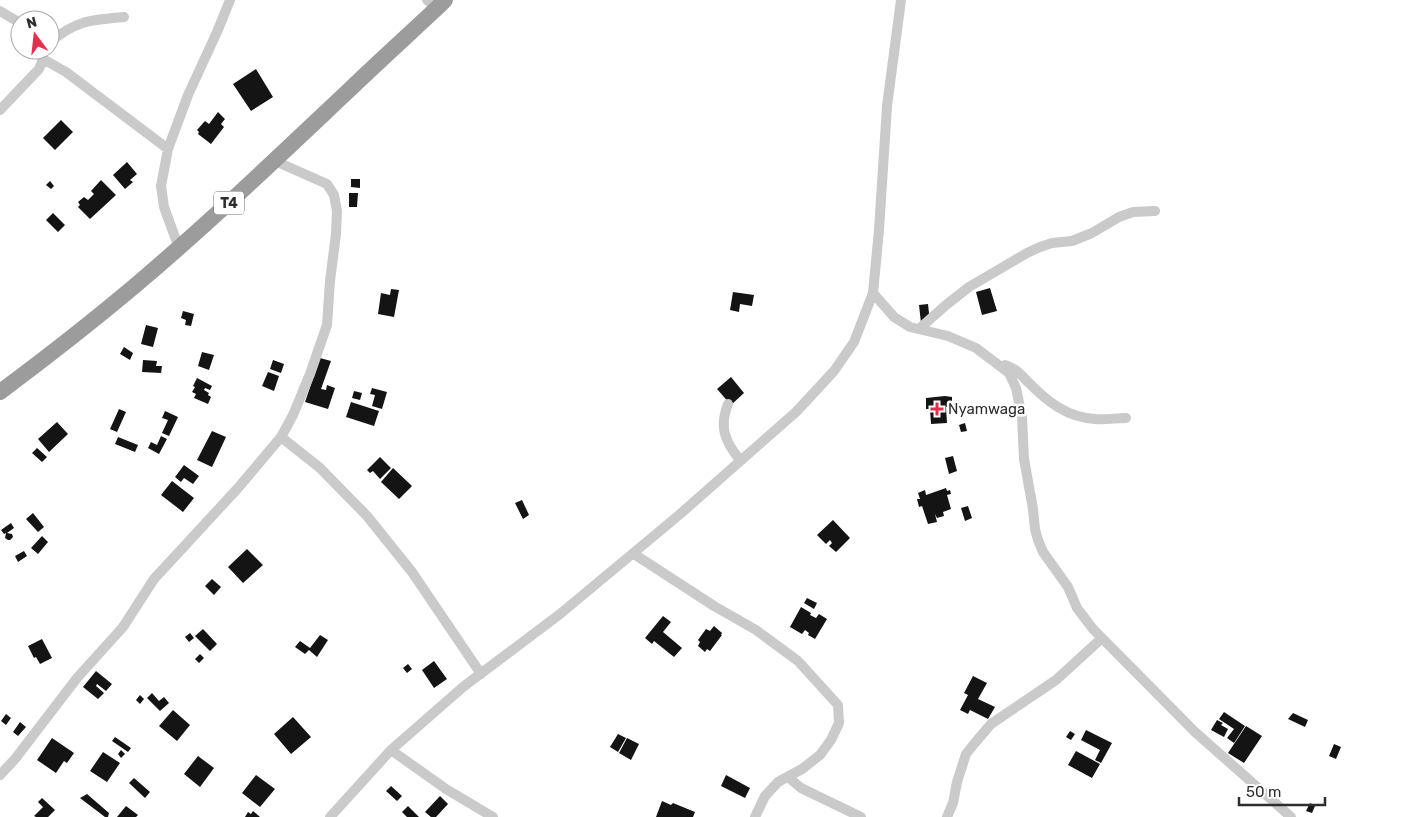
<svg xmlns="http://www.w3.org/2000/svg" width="1409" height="817" viewBox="0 0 1409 817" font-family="Rubik,sans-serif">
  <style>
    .building { fill: #141414 }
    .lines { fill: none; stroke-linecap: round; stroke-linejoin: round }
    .minor { stroke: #cacaca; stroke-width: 10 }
    .trunk { stroke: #9c9c9c; stroke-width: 16 }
    .poi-dot { fill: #e52e4b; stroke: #fff; stroke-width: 2 }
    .labels { text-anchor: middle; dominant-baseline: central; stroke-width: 5; stroke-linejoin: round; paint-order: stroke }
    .shield { fill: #fff; stroke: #6c6c6c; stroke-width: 1 }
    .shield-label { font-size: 14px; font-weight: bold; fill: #2d2d2d }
    .poi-label { font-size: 15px; fill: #2d2d2d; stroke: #fff; text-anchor: start }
  </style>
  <rect width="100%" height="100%" fill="#fff"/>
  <path class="building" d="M 256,69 L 273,97 L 251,111 L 233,84 Z
    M 218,112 L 225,119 L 221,124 L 224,127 L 211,144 L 198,134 L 199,132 L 197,130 L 205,121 L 209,124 Z
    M 61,120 L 73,132 L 55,150 L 43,138 Z
    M 127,162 L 137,174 L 130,180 L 133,182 L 125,189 L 113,175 Z
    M 351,179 L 360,179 L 360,188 L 351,187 Z
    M 101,180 L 116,195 L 90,219 L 78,207 L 80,205 L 78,202 L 84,197 L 88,200 L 94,194 L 91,191 Z
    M 50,181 L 54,186 L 51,189 L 46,185 Z
    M 349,193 L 358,193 L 357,207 L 349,207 Z
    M 53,213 L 65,225 L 58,232 L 46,220 Z
    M 990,288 L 997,311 L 982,315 L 976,292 Z
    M 391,289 L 399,290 L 394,317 L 378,314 L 381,293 L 390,295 Z
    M 733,292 L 754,295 L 752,306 L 740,304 L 739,312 L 730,310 Z
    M 928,304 L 930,322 L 921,323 L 919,305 Z
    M 183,311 L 194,314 L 191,326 L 185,325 L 186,320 L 181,318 Z
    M 146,325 L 158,328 L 153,347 L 141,344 Z
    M 124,347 L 133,353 L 130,360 L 120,354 Z
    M 202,352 L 214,355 L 209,370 L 198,366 Z
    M 320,358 L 331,361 L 321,389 L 326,390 L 327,385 L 335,388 L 328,409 L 305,402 Z
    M 143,360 L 157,361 L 156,366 L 162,366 L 161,373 L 142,372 Z
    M 273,360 L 284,364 L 281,373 L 270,369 Z
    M 268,372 L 279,376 L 274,391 L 262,386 Z
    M 731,377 L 744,393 L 731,405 L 717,389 Z
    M 197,378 L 212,386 L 210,390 L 205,388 L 204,390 L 209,393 L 208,395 L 211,397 L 208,404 L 194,398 L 196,394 L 192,392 L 195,387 L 193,386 Z
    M 372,388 L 387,392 L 382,409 L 372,406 L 375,395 L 370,394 Z
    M 354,391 L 362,393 L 360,400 L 352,398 Z
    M 945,396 L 952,397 L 952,403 L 958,403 L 958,413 L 948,414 L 948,407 L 946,407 L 947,423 L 931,424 L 930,409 L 926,409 L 926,398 Z
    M 351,402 L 379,411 L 374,426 L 346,417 Z
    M 119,409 L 126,412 L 117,432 L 110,429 Z
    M 165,411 L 178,417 L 169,436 L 162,433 L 168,420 L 162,418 Z
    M 57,422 L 68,434 L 49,452 L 38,439 Z
    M 965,423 L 967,431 L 961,432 L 959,425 Z
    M 212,431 L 226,437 L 212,467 L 197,460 Z
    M 161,436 L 167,439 L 159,454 L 148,448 L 151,442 L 157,445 Z
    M 118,437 L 138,445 L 135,452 L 115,444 Z
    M 37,448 L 47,457 L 42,462 L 32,453 Z
    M 953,456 L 957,471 L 949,474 L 945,458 Z
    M 380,457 L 391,468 L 380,479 L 373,471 L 370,473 L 367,470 Z
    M 184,465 L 199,476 L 193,484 L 184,478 L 181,482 L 175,477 Z
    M 393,468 L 412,486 L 399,499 L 381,482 Z
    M 172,481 L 194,498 L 183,512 L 161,495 Z
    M 946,488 L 947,491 L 950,490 L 951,494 L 947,495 L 951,509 L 943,512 L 944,516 L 937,518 L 935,514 L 937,522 L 928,524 L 922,506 L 919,507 L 917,499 L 920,499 L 918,493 L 925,490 L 926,495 Z
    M 522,500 L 529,515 L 523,519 L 515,503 Z
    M 968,506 L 972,518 L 965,521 L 961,508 Z
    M 33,513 L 44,527 L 38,532 L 26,519 Z
    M 833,520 L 850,538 L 836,552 L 829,546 L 832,543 L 830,540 L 826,544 L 817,535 Z
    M 11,523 L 14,528 L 7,533 L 12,534 L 13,537 L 10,540 L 8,540 L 5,538 L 6,533 L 4,534 L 1,530 Z
    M 42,536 L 48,542 L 38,554 L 31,548 Z
    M 247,549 L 263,565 L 243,583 L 228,567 Z
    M 24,551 L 27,556 L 18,562 L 15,556 Z
    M 212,579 L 221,587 L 214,595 L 205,586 Z
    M 807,598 L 817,603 L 814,609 L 804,603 Z
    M 801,607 L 811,613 L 810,615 L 816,618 L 819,614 L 827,619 L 815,639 L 808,635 L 809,633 L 805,630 L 802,634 L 790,627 Z
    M 663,616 L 671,622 L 663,632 L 682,648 L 674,657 L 654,641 L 652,644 L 645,638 Z
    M 714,626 L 722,633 L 721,635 L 722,635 L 710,651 L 707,649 L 705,652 L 698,646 L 700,642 L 698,640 L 706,629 L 710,631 Z
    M 203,629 L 217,644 L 210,651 L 195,636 Z
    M 190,633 L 194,638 L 189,642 L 185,637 Z
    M 320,635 L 328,640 L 317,657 L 309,650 L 305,654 L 295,647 L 300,641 L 310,648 Z
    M 42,639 L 52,658 L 40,664 L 36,657 L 34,658 L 28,646 Z
    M 200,654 L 204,658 L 199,663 L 195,659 Z
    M 434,661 L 447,679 L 434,688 L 422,670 Z
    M 408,664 L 412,669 L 407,673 L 403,668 Z
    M 96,671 L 112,684 L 106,691 L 97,684 L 96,686 L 104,693 L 98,699 L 83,687 Z
    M 973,676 L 987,683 L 978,699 L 995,707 L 988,719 L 970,710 L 968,714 L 960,710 L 968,695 L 964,693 Z
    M 152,693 L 159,701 L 164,697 L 169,703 L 160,711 L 147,698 Z
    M 140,695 L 144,699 L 140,704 L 136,700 Z
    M 173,710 L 190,725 L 177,741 L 159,726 Z
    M 1224,712 L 1245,726 L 1234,743 L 1227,738 L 1234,729 L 1219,719 Z
    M 1293,713 L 1308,720 L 1305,727 L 1288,719 Z
    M 6,714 L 11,718 L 6,725 L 1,721 Z
    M 293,717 L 311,737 L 291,754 L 274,734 Z
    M 1217,720 L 1223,723 L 1221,725 L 1228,729 L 1224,737 L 1211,730 Z
    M 20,722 L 26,727 L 18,736 L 13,732 Z
    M 1246,726 L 1262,736 L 1244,763 L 1228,753 Z
    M 1086,730 L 1112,743 L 1101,763 L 1095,760 L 1100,750 L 1081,740 Z
    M 1070,731 L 1075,734 L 1071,740 L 1066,737 Z
    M 618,734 L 626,738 L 618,752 L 610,747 Z
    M 115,737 L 131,748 L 128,752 L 112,741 Z
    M 52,738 L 74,753 L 67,763 L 64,761 L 56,773 L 37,760 Z
    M 627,738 L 639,744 L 631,760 L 619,753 Z
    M 1334,744 L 1341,747 L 1336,759 L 1329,756 Z
    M 121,750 L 125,754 L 121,758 L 118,754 Z
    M 1076,751 L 1100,764 L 1092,778 L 1068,765 Z
    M 103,752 L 120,763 L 107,782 L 90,771 Z
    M 198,756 L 214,768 L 200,787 L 184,774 Z
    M 256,775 L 275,789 L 260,807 L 242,793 Z
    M 726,775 L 750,788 L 745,798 L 721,786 Z
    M 134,778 L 150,792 L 145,798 L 129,783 Z
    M 391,786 L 402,796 L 397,801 L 386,791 Z
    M 87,794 L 109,813 L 108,817 L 105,817 L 80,798 Z
    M 440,796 L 448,804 L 436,817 L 431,817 L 425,812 Z
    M 42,798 L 55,810 L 48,817 L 36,817 L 34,816 L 43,807 L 38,802 Z
    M 662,801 L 671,805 L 673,803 L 695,812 L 693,817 L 656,817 Z
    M 1310,803 L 1315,806 L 1312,813 L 1306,811 Z
    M 126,806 L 138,815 L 136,817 L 117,817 Z
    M 408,806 L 419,817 L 407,817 L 402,812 Z
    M 253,811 L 260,817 L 245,817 L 248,812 L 251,814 Z"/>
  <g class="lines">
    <path class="minor" d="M 427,0 L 437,8
      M 0,11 L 20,23
      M 50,42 C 77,20 90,20 124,17
      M 43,59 L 66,72 L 168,149
      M 0,110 L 39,69 L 43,59 L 43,50
      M 179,248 L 164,207 L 161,186 L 168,149 L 188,95 L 217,32 L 230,0
      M 873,293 L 894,317 L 910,327 L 948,336 L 976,348 L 1009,373 L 1016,388 L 1022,417 L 1024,459 L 1033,509 L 1035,529 L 1038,540 L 1043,552 L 1068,587 L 1077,608 L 1093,629 L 1195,732 L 1291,817
      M 919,329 L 946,305 L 969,287 L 1027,253 L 1040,247 L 1052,243 L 1072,241 L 1092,233 L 1119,217 L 1133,212 L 1155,211
      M 1005,365 C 1016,368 1022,376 1029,383 C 1049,403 1067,417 1095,419 C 1105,420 1116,418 1126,418
      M 728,404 C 719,427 725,442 740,460
      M 281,437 L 320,468 L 367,516 L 412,572 L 481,674
      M 634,554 L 714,606 L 756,630 L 798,661 L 838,705 L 839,723 L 831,740 L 820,755 L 802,769 L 778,782 L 765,796 L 755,817
      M 391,750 L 446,789 L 493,817
      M 0,775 L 15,759 L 77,678 L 123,627 L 154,579 L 238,488 L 281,437 L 293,415 L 310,374 L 327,325 L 330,281 L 336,234 L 337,211 L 334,195 L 327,184 L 275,161
      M 788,777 L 801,788 L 861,817
      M 330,817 L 391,750 L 463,687 L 560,614 L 679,515 L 796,412 L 834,371 L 854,342 L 873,293 L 879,230 L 887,106 L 901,0
      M 947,817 L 953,803 L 957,782 L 966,754 L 974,744 L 991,724 L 1056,680 L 1102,638"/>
    <path class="trunk" d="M 0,392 C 47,357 92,322 137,284 C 209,223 277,158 346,93 C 376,64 407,36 437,8 L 445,0"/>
  </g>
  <path class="poi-dot" d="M934.5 401.5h5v5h5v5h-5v5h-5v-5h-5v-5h5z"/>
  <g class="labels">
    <rect class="shield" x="214" y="191.5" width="30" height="23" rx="4"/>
    <g class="shield-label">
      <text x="229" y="203">T4</text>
    </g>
    <g class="poi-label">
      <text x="948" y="409">Nyamwaga</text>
    </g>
  </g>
  <g transform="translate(35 35) rotate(345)"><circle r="24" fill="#ffffff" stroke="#ababab"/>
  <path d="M0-4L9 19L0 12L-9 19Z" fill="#e52e4b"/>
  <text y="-8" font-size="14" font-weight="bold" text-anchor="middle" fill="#2d2d2d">N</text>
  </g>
  <path d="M1239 797v8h86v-8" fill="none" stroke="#2d2d2d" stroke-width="2.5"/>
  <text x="1246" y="797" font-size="15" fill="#2d2d2d" stroke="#ffffff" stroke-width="4" paint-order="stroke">50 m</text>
</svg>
